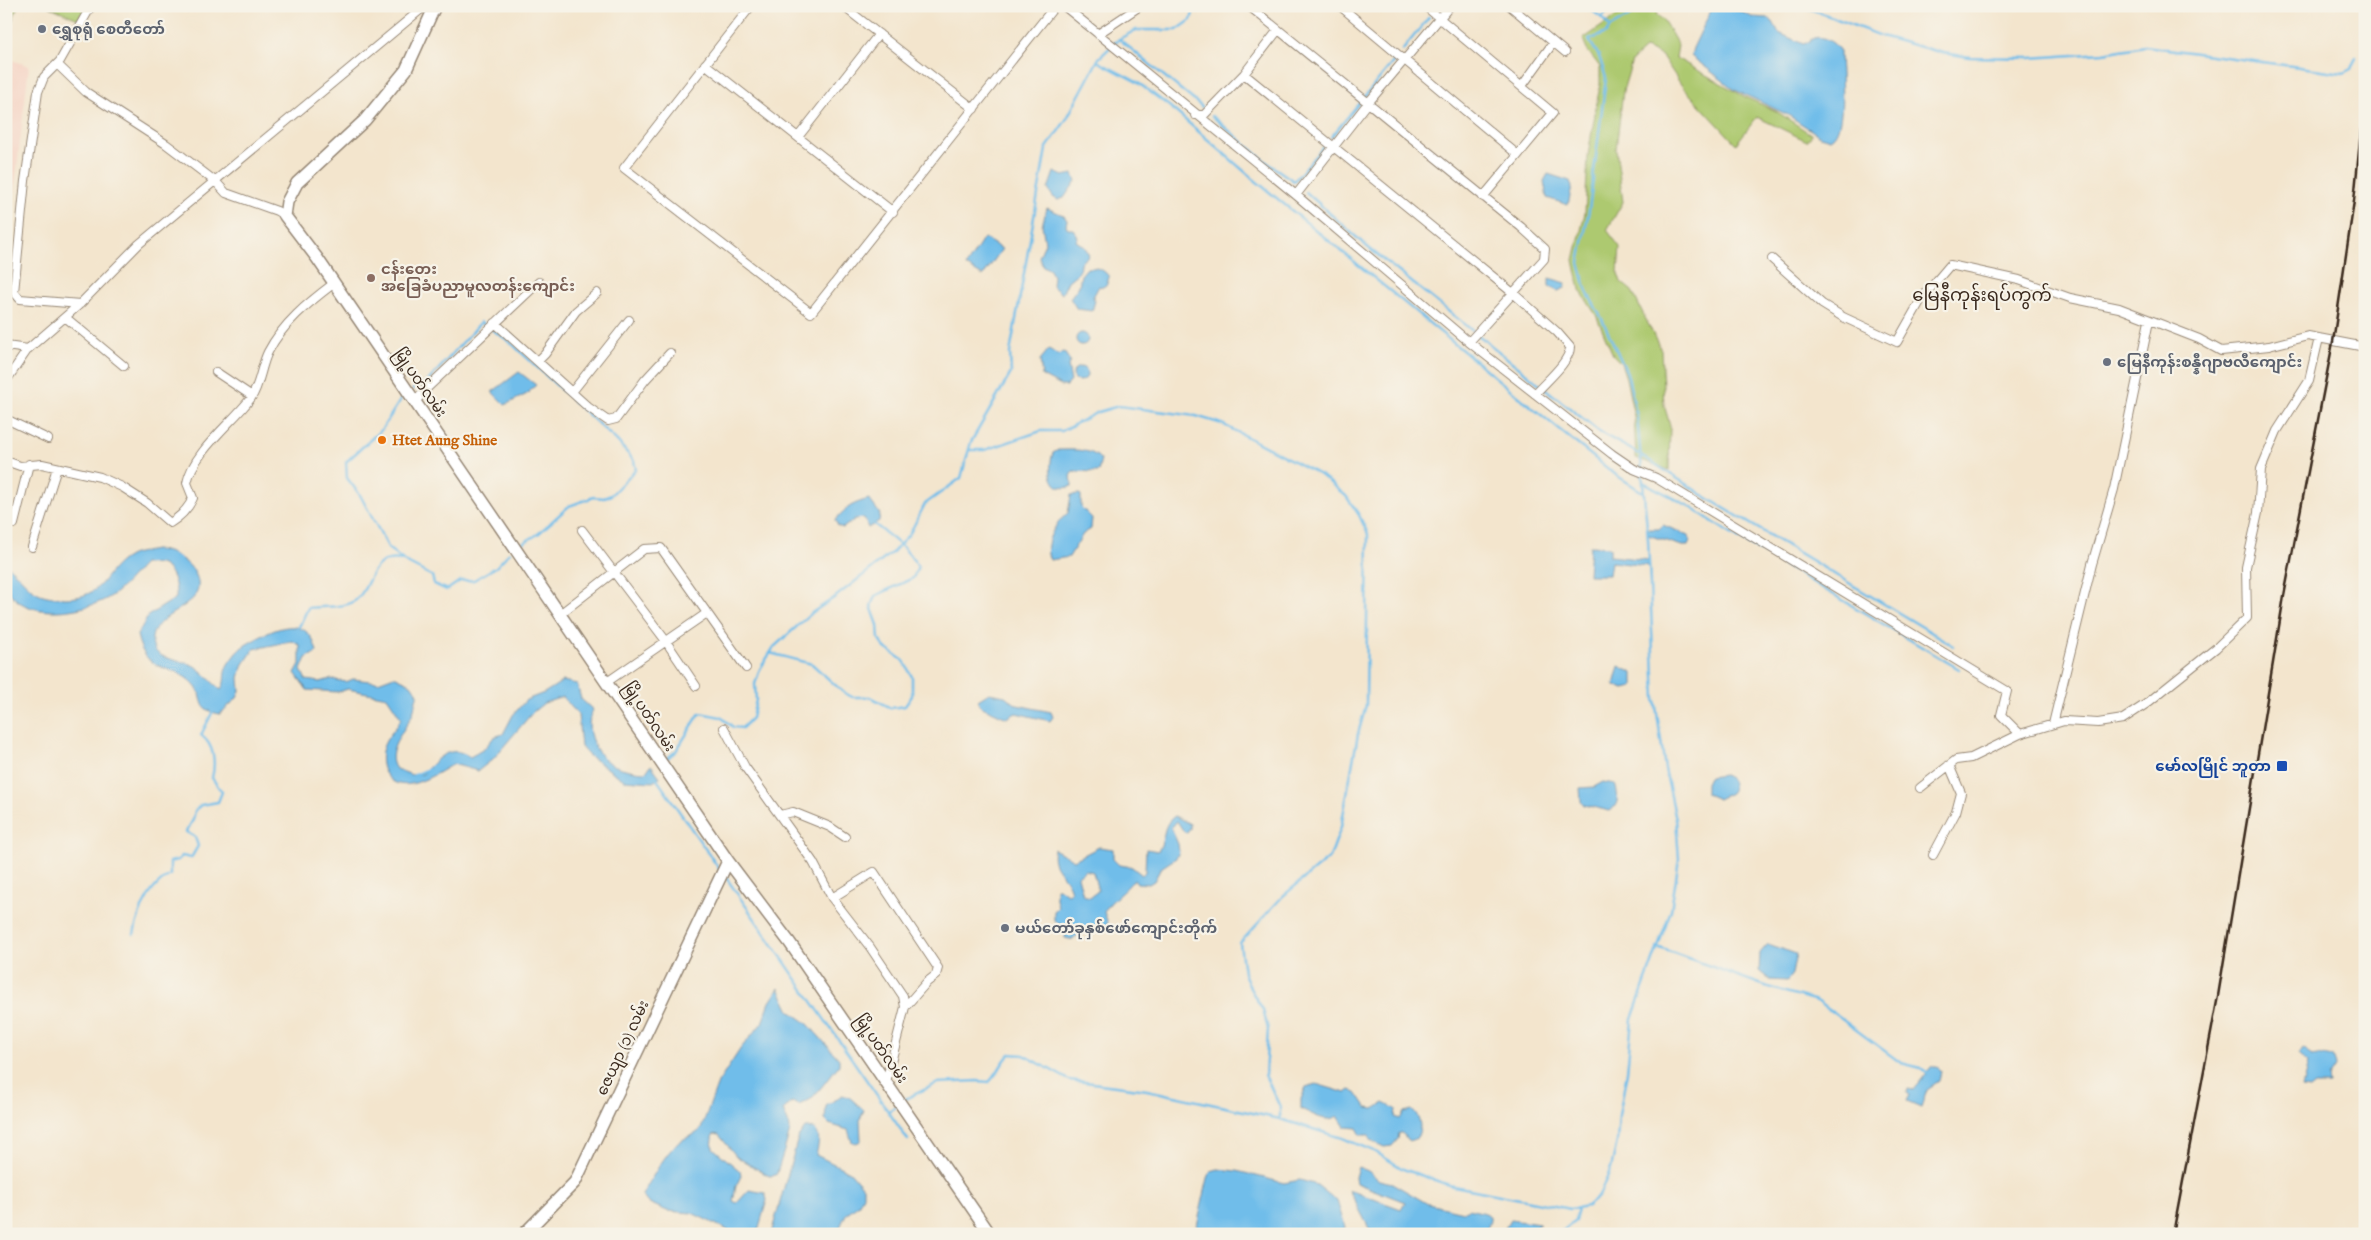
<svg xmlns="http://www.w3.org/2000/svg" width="2371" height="1240" viewBox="0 0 2371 1240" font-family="'IM FELL English','Noto Sans Myanmar',serif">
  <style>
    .built { fill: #f5d2c2 }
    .green { fill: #adc96f; stroke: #747a46 }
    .water { fill: #70bdea; stroke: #567484; fill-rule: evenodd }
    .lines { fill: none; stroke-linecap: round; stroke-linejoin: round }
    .stream { stroke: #70bdea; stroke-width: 2.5 }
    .street-casing { stroke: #978876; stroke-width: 10 }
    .secondary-casing { stroke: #978876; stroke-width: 14 }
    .street { stroke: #fff; stroke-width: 8 }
    .secondary { stroke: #fff; stroke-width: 11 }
    .rail { stroke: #3b2a1e; stroke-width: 2.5 }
    .worship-dot { fill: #6b7280; stroke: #f7f3e8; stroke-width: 2 }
    .education-dot { fill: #8d6e63; stroke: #f7f3e8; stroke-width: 2 }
    .food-dot { fill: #e8710a; stroke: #f7f3e8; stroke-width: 2 }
    .transit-dot { fill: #1a4fb4; stroke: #f7f3e8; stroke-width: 2 }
    .labels { text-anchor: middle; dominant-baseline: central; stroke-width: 4.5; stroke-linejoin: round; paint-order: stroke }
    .worship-label { font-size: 15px; font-weight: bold; fill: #5b616d; stroke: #f7f3e8; text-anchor: start }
    .education-label { font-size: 15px; font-weight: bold; fill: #785e54; stroke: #f7f3e8; text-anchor: start }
    .street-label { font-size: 15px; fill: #3b2a1e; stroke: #f7f3e8 }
    .food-label { font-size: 15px; font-weight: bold; fill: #c56008; stroke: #f7f3e8; text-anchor: start }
    .transit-label { font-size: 15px; font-weight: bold; fill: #164399; stroke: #f7f3e8; text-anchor: end }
    .quarter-label { font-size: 18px; fill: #3b2a1e; stroke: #f7f3e8 }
  </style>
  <rect width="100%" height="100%" fill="#f7f3e8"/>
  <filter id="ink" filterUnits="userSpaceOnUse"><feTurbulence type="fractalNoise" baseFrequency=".02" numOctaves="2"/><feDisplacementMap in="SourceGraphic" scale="10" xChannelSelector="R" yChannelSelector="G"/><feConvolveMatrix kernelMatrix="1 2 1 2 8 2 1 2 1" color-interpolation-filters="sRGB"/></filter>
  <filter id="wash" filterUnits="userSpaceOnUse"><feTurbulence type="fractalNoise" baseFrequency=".0096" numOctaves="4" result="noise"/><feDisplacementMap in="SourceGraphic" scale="20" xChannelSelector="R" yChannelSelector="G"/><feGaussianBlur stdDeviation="1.12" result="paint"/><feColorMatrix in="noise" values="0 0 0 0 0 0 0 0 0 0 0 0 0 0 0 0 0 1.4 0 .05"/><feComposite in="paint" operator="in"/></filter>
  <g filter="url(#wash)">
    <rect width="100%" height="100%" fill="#f3e5cd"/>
    <path class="built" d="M 6,58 L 29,66 L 14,192 L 6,191 Z"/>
    <path class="green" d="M 6,6 L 18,6 L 6,36 Z
      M 48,6 L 87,6 L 78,19 Z
      M 1631,6 L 1661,6 L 1656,14 L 1664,21 L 1678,45 L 1676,58 L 1747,98 L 1776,111 L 1812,135 L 1807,141 L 1757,117 L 1736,144 L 1682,86 L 1662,56 L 1646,48 L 1632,61 L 1623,91 L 1616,149 L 1623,202 L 1607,230 L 1620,247 L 1618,273 L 1621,282 L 1632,291 L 1661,350 L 1664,405 L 1670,425 L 1669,470 L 1636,458 L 1634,416 L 1626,378 L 1621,363 L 1613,355 L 1596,315 L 1580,290 L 1574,260 L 1585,213 L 1588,155 L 1600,84 L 1600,67 L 1587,50 L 1583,39 Z"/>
    <path class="water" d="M 1713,6 L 1729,6 L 1752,17 L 1768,18 L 1773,22 L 1779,33 L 1803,44 C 1809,43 1809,40 1814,38 C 1824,35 1837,44 1840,52 C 1840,71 1848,131 1830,139 L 1820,136 L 1788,115 L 1735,90 L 1691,56 L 1693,48 Z
      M 1054,172 L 1063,176 L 1073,174 L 1076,181 L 1064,198 L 1058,200 L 1053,197 L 1048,189 Z
      M 1548,174 L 1570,181 L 1572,187 L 1568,205 L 1547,198 L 1544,181 Z
      M 1047,208 L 1063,215 L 1067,220 L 1066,225 L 1068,229 L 1073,229 L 1078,237 L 1076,241 L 1085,247 L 1089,255 L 1080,263 L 1079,272 L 1068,281 L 1062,294 L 1052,286 L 1053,276 L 1050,270 L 1043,266 L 1039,257 L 1045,243 L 1042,225 Z
      M 984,238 L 1002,249 L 983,276 L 966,266 Z
      M 1087,268 C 1097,267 1104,269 1109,277 L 1107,284 L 1103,287 L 1099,286 L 1093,297 L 1095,301 L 1092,311 L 1077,309 L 1070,298 L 1079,286 L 1081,275 Z
      M 1549,278 L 1566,283 L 1565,288 L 1558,291 L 1549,287 Z
      M1076 339a6 6 0 1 1 12 0a6 6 0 1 1-12 0Z
      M 1049,349 L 1058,355 L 1064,352 L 1070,361 L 1068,366 L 1071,381 L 1067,386 L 1061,386 L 1042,376 L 1040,360 Z
      M1073 374a7 7 0 1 1 14 0a7 7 0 1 1-14 0Z
      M 519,372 L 536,385 L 527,394 L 505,405 L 492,392 Z
      M 1058,450 C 1072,450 1092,448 1101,460 L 1098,472 L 1073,471 L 1071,474 L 1072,486 C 1049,495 1048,467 1053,453 Z
      M 1079,494 L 1081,495 L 1081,507 L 1092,518 L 1091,529 L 1083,534 L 1069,557 L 1050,560 C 1042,545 1055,523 1068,513 L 1071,495 Z
      M 869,499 L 880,514 L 879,521 L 868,528 L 864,518 L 855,519 L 843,528 L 838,526 L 835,520 C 848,506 852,504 869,499 Z
      M 1663,525 L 1687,535 L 1690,540 L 1688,546 L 1682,546 L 1648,535 L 1647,529 L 1659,529 Z
      M 1590,546 L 1610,547 L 1610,556 L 1649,560 L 1649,566 L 1611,562 L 1609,575 L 1588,575 Z
      M 155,550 C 175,549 209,573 195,596 C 184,611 150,619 152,642 C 155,663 183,658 196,667 C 206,674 212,683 221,690 C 225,684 224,679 225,672 C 226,665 233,657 237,652 C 242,646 249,643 256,639 C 281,625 309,616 317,652 L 306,658 L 301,670 L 306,680 L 320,682 L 331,679 L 346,682 L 353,679 L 378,682 L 394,676 L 411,684 L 418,694 C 415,700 415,707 413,713 C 407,728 383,752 396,769 L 412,775 L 423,774 C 436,759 450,743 470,757 L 484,749 L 494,737 L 503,734 L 513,715 L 526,700 L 544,693 L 563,681 L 577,684 L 581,699 L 593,710 C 584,726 592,750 608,762 C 616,768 636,772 646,772 L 651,765 L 660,777 L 653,782 L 624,780 L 588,755 L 581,747 L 578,715 L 563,697 L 544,703 L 533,712 L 493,759 L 478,771 L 453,764 C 434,775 400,799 385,773 C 381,767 381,757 382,751 C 386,735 396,731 401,718 L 387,697 L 348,689 L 338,692 L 307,690 L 295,673 L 300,664 L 300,645 L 292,641 L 254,649 L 242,667 L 239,678 L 240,691 L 237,698 L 220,714 C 195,710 207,699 194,685 C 173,661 146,677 137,635 L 149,615 L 176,598 C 177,587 173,568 160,564 C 156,563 149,564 144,564 C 133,575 121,591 108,598 C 81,613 23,621 7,588 C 4,583 6,571 6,565 C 18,573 26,587 38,593 C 46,597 55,597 64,598 C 107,598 101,571 129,556 C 136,552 147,552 155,550 Z
      M 1619,666 L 1633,673 L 1633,687 L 1624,689 L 1614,685 Z
      M 989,693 L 1005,696 L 1017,705 L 1051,712 L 1053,717 L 1050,721 L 1016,713 L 1007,718 L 980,706 L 978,700 Z
      M 1724,775 C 1733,778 1736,786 1730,793 L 1718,799 L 1706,794 L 1706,783 L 1709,777 Z
      M 1603,782 L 1615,784 C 1618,794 1620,804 1610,811 L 1584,805 L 1581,801 L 1580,788 L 1594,787 Z
      M 1175,816 L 1190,824 L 1190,829 L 1187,833 L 1184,832 L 1177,821 L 1171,828 L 1178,844 L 1179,852 L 1176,858 L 1161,868 L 1154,881 L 1149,884 L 1137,883 L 1134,879 C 1125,892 1112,898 1104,912 L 1108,923 L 1106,926 L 1094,931 L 1080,932 L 1073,940 L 1065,938 L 1065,927 L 1054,921 L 1054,911 L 1058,907 L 1056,899 L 1056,888 L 1059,888 L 1067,894 L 1071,892 C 1068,874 1049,870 1054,849 L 1074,860 L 1099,847 L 1113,849 L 1113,859 L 1119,865 L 1132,867 L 1142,875 L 1145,872 L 1146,849 L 1158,851 C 1166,839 1161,825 1175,816 ZM 1085,870 L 1093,872 L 1098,891 L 1090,897 L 1083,895 L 1078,876 Z
      M 1768,944 L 1796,954 L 1792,974 L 1787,981 L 1770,980 L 1759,971 L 1760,953 Z
      M 779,988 L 790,1011 L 808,1024 L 839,1059 L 839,1065 L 820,1089 L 811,1099 L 799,1105 L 792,1102 L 783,1110 C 785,1116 789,1123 790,1129 C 790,1132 778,1171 776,1175 L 769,1176 L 737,1157 L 719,1135 L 714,1134 L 712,1137 L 713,1148 L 740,1171 L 741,1176 L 736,1186 L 733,1201 L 737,1203 L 749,1190 L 765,1193 L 767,1200 L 757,1234 L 736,1234 L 692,1213 L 667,1211 L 647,1202 L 642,1195 C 651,1180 665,1153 678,1143 C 685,1137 695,1136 701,1129 L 718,1083 L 741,1048 L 762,1023 L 770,1002 Z
      M 2302,1048 L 2312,1055 L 2319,1054 L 2333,1057 L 2336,1066 L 2328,1078 L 2329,1085 L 2315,1085 L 2310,1089 L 2302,1088 L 2308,1063 L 2298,1054 Z
      M 1932,1067 L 1937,1067 L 1941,1070 L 1939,1081 L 1927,1089 L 1921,1107 L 1907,1101 L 1910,1095 L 1907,1093 L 1908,1089 L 1913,1090 Z
      M 1316,1084 L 1346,1093 L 1350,1090 L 1356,1092 L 1367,1108 L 1374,1109 L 1384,1103 L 1396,1109 L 1395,1117 L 1400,1119 L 1404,1112 L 1412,1110 C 1421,1119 1422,1127 1417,1138 L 1409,1141 L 1402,1133 L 1399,1133 L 1398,1139 L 1392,1146 L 1384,1147 L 1370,1140 L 1369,1135 L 1361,1135 L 1357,1128 L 1345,1127 L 1338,1116 C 1326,1124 1313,1114 1301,1109 L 1301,1099 L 1306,1087 Z
      M 842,1095 L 849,1097 L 864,1110 L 860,1119 L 861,1141 L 856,1143 L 852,1142 L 848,1130 L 829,1124 L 825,1120 L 826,1106 Z
      M 805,1128 C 823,1127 819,1143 816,1155 L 850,1172 L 863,1187 L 863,1196 L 859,1204 L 846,1214 L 837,1234 L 771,1234 L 798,1138 Z
      M 1358,1167 L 1368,1171 L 1379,1180 L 1392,1183 L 1428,1204 L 1463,1212 L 1468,1209 C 1488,1214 1497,1211 1484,1234 L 1372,1234 L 1349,1190 L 1401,1209 L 1405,1202 L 1356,1183 L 1355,1177 Z
      M 1218,1169 L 1237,1171 L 1284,1183 L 1300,1180 L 1317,1185 L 1337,1201 L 1345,1227 L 1343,1234 L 1195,1234 L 1208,1178 L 1211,1171 Z
      M 1510,1220 L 1540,1224 L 1531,1234 L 1502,1234 Z"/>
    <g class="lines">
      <path class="stream" d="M 1586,6 L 1602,18
        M 1803,6 L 1881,36 L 1943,53 L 1970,57 L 2030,58 L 2103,53 L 2145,46 L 2343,73 L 2351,69 L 2356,57
        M 1436,7 L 1437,6
        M 1611,27 L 1646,6
        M 1119,39 L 1202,107
        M 1402,51 L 1429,17
        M 1097,61 L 1137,82 L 1169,106 L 1251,177 L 1567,436 L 1616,475 L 1644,493
        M 1212,116 L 1265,161 L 1294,181 L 1323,147
        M 1331,137 L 1394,61
        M 1306,192 L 1365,245 L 1601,433 L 1641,455 L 1709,499 L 1954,646
        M 413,389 L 428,381 L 481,322 L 510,342 L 618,442 L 634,461 L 636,469 L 611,495 L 604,498 L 594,497 L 569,506 L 538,534 L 523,543
        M 969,450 L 985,450 L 1041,431 L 1062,431 L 1098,412 L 1119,406 L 1196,416 L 1222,424 L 1322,476 L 1346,496 L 1359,515 L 1368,534 L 1366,705 L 1358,734 L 1341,827 L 1330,857 L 1283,896 L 1240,943 L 1244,973 L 1251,990 L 1263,1010 L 1268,1029 L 1265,1075 L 1280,1107 L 1280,1119
        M 1643,482 L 1689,506 L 1731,534 L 1959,669
        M 403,561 L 432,576 L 434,584 L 447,590 L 460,581 L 474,580 L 496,567 L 510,552
        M 298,629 L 308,608 C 322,606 346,609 357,599 C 373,584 368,555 403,560 L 389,549 L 360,495 L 347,478 L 346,462 L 382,429 L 403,396
        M 770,653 L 812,664 L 843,692 L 852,697 L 870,697 L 891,708 L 905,706 L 912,696 L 912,677 L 904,661 L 885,648 L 879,639 L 878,625 L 871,606 L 875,596 L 913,578 L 918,567 C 907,548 891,537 874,524
        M 664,761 L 676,751 L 700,713 L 721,717 L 733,727 L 742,728 L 752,718 L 756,700 L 755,684 L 760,669 L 774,647 L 813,612 L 834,598 L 893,552 L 910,533 L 925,504 L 961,478 L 971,442 L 1011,373 L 1010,353 L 1046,149 L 1066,120 L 1099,58 L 1119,39 L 1136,30 L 1177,30 L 1191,20 L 1195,6
        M 413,776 L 429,769
        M 656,778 L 720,870
        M 725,876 L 908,1140
        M 134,934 C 139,910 149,887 170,875 L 170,862 L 178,860 L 182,856 L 191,858 L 198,846 L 195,837 L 186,832 L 193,820 L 195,811 L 201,805 L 218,802 L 222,792 L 212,778 C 216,762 214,745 201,735 L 213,711
        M 1657,947 L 1771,988 L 1817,1001 L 1901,1063 L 1921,1068 L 1927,1073
        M 901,1101 L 938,1083 L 977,1081 L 989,1082 C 998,1074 1001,1063 1010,1054 L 1024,1055 L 1069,1080 L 1147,1090 L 1280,1119 L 1342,1138 L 1374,1151 L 1403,1169 L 1449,1185 L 1570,1209 L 1587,1206 L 1599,1196 L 1611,1168 L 1617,1142 L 1619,1115 L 1627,1072 L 1632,1019 L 1671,910 L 1679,859 L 1676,819 L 1665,769 L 1655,699 L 1648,539 L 1637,416 L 1627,373 L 1601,317 L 1587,292 L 1579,263 L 1589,210 L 1606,78 L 1599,56 L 1589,40 L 1606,33 L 1610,27 L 1602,18 L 1612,6
        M 889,1111 L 897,1105
        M 1559,1234 L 1575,1221 L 1578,1208"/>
    </g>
  </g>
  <g filter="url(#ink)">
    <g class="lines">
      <g class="street-casing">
        <path id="street" d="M 751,6 L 624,168 L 811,313 L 1055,6
          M 843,6 L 974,109
          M 1064,6 L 1296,195 L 1469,342 L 1612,454 L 1634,469 L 1656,478 L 2007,691 L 2001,715 L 2020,734 L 1971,758 L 1956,760 L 1920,788
          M 1249,6 L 1521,227 L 1545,249 L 1544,259 L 1469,342
          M 1340,6 L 1518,155
          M 1425,6 L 1553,113 L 1483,197
          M 1510,6 L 1565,52
          M 1098,34 L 1140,6
          M 57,64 L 86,92 L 166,144 L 216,182 L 226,193 L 277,211 L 285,216
          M 705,64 L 893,212
          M 1244,74 L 1513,293 L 1557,332 L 1570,347 C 1570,362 1545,382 1535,394
          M 1522,86 L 1553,43
          M 1195,115 L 1204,115 L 1244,74 L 1278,30
          M 798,137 L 879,34
          M 1296,195 L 1368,103 L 1450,6
          M 1772,259 L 1822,304 L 1843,317 L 1897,342 L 1922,298 L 1950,265 L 2019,280 L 2070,298 L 2119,308 L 2199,339 L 2221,351 L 2269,346 L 2308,336 L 2365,347
          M 80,304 L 20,299 L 14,292 L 25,181 L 38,92 L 44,77 L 60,61 L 91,6
          M 65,317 L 124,366
          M 495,323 L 588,407 L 608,421 L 616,419 L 645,380 L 670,353
          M 6,346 L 28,349 L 80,304 L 139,244 L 425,6
          M 538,361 L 545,354 L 576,311 L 597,293
          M 216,372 L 252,396
          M 6,381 L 28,349
          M 572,392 L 629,320
          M 415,402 L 427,388 L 539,282
          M 6,419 L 48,439
          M 6,461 L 20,466 L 42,464 L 100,477 L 122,487 L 147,503 L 170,523 C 180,517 188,509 193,498 L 187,483 C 193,452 232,423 251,398 C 260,385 261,366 268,352 C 283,323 308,303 333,284
          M 14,524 L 29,464
          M 582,530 L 663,637 L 696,686
          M 32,547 L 57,468
          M 560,614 L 644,549 L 661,548 L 746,668
          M 607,682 L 707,613
          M 2053,724 L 2092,564 L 2114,489 L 2149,321
          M 724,728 L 745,767 L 813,862 L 832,898 L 870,947 L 903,996 L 905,1007
          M 2020,734 L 2064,721 L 2098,723 L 2123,719 L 2146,704 L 2216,648 L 2247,618 L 2246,567 L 2258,513 L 2261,469 L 2277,431 L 2309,381 L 2319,338
          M 780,815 L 793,812 L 830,827 L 845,837
          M 1933,855 L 1956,812 L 1961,793 L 1949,765
          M 832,898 L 874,872 L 938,968 L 936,975 L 927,982 L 905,1007 L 886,1082"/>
      </g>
      <g class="secondary-casing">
        <path id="secondary" d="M 435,6 L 406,70 L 365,120 L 297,183 L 287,202 L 285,216 L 317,258 L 728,861 L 790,943 L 990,1234
          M 524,1234 L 575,1182 L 728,861"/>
      </g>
      <use href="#street" class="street"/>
      <use href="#secondary" class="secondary"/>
      <path class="rail" d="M 2363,6 L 2365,27
        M 2173,1234 L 2218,996 L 2284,596 L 2333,342 L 2354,201 L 2365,90"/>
    </g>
  </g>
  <g class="worship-dot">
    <circle cx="42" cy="29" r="5"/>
    <circle cx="2107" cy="362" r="5"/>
    <circle cx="1005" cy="928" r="5"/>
  </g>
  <circle class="education-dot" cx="371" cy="278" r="5"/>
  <circle class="food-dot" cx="382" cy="440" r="5"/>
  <rect class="transit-dot" x="2276" y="760" width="12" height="12" rx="2.5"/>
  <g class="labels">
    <g class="worship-label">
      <text x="52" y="29">ရွှေစုရုံ စေတီတော်</text>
      <text x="2117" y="362">မြေနီကုန်းစန္နီဂျာဗလီကျောင်း</text>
      <text x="1015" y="928">မယ်တော်ခုနှစ်ဖော်ကျောင်းတိုက်</text>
    </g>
    <g class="education-label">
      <text x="381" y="269">ငန်းတေး<tspan x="381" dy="17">အခြေခံပညာမူလတန်းကျောင်း</tspan></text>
    </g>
    <g class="street-label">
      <text transform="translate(420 383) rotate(55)">မြို့ပတ်လမ်း</text>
      <text transform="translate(649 717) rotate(56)">မြို့ပတ်လမ်း</text>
      <text transform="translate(623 1048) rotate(-65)">ဇေယျာ (၁) လမ်း</text>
      <text transform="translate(881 1049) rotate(55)">မြို့ပတ်လမ်း</text>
    </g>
    <g class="food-label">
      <text x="392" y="440">Htet Aung Shine</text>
    </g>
    <g class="transit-label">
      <text x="2271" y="766">မော်လမြိုင် ဘူတာ</text>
    </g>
    <g class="quarter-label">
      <text x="1982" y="296">မြေနီကုန်းရပ်ကွက်</text>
    </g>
  </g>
  <rect width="2371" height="1240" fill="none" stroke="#f7f3e8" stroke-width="25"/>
</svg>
